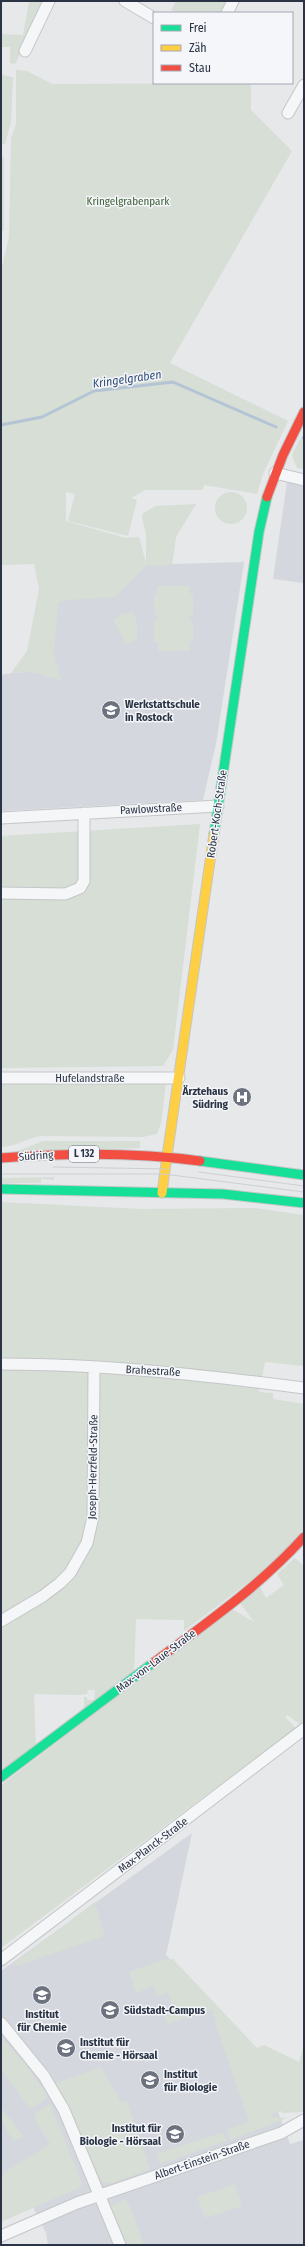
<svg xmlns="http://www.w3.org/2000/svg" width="305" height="2246" viewBox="0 0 305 2246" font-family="'Fira Sans Condensed',sans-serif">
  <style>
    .built { fill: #d4d7dd }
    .green { fill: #d6ded6 }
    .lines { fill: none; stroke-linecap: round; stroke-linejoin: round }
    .stream { stroke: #b4c4d5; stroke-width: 3 }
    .street-casing { stroke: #c4c6c8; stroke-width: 13 }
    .fast-casing { stroke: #c4c6c8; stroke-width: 11 }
    .slow-casing { stroke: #c4c6c8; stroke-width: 11 }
    .jam-casing { stroke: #c4c6c8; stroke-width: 11 }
    .street { stroke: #f5f6f7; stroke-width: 11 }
    .fast { stroke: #16e098; stroke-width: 9 }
    .slow { stroke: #ffcf43; stroke-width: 9 }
    .jam { stroke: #f24e42; stroke-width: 9 }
    .tram { stroke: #cecfd2; stroke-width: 1 }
    .labels { text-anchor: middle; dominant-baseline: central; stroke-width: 3; stroke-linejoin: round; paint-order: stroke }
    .shield { fill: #f4f6f9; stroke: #676e7b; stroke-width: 1 }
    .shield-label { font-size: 10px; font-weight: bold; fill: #2b3445 }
    .park-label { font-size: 11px; fill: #3f6138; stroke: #f4f6f9 }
    .poi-label { font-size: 11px; font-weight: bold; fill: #2b3445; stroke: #f4f6f9; text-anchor: start }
    .street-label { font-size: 11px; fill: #2b3445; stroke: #f4f6f9 }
    .water-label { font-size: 12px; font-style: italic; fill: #34527a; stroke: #f4f6f9 }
  </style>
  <rect width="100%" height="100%" fill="#e6e8ea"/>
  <path class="built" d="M 287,482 L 304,486 L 304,583 L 273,579 Z
    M 244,562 L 216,744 L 203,800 L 1,811 L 1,675 L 11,673 L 30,672 L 66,567 Z
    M 192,1833 L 166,1955 L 255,2049 L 290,2144 L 304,2140 L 304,2245 L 48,2245 L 46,2233 L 32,2205 L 1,2220 L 1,1971 Z"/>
  <path class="green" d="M 29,1 L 46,1 L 15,64 L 10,63 L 10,47 L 1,47 L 1,34 L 23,35 Z
    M 176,1 L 221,1 L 226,3 L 221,13 L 178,13 L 171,10 Z
    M 16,70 L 27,71 L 52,84 L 251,83 L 251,110 L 292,151 L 170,363 L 288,421 L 263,474 L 257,494 L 204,485 L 203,490 L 145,490 L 131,498 L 137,500 L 128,536 L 68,521 L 75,494 L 66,492 L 66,521 L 126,538 L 139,537 L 146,563 L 146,534 L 142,517 L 143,513 L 156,506 L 196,504 L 176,537 L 172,565 L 147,565 L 115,597 L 66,600 L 58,603 L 54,654 L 61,680 L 30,672 L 11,673 L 27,651 L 39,589 L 34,564 L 1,565 L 1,271 L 9,237 L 11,138 L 16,124 Z
    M 1,75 L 13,77 L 11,122 L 5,144 L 1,144 Z
    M 1,157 L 4,157 L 4,231 L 1,231 Z
    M 300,439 L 304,441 L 304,469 L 297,468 L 292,455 Z
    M215 508a16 16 0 1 1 32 0a16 16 0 1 1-32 0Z
    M 157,586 L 190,586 L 190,594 L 193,594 L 193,615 L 190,615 L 190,621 L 193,621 L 193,642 L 190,642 L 190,651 L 158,651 L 158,642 L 154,642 L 154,621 L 158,621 L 157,615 L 154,615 L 154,594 L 157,594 Z
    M 134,612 L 137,624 L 137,639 L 126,644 L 113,620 L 122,614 Z
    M 200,824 L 173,1050 L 163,1066 L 1,1068 L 1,836 Z
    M 162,1082 L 166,1084 L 161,1123 L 157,1134 L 143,1137 L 41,1136 C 27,1138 15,1147 1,1147 L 1,1083 Z
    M 43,1141 L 140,1141 L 140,1148 L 15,1152 Z
    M 54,1177 L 54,1180 L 41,1179 L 41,1183 L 1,1183 L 1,1178 Z
    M 1,1202 L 141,1209 L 255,1208 L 304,1215 L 304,1366 L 265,1362 L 259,1392 L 273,1393 L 273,1399 L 304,1404 L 304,1533 L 277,1561 L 184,1631 L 184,1620 L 136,1619 L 134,1672 L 84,1709 L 84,1697 L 87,1697 L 87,1700 L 94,1700 L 95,1690 L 88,1690 L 87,1694 L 80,1695 L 34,1694 L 36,1748 L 1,1773 Z
    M 295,1558 L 304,1566 L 304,1721 L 300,1724 L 287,1715 L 285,1717 L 296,1728 L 1,1948 L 1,1785 L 232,1609 L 254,1622 L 240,1603 L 260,1587 L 266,1598 L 284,1585 L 277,1574 Z
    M 95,1902 L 105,1936 L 17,1966 L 14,1963 Z
    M 173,1959 L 257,2048 L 264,2045 L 299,2062 L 304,2045 L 304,2112 L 282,2113 L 281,2111 L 271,2114 L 273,2117 L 287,2118 L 230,2140 L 227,2130 L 249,2122 L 216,2026 L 213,2009 L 167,2024 L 164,2015 L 174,2011 L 168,1992 L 157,1996 L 154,1986 L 136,1993 L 129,1972 L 163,1960 Z
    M 1,2037 L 26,2065 L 47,2095 L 46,2099 L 30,2109 L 1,2070 Z
    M 101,2067 L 121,2102 L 127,2101 L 150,2169 L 112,2183 L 105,2183 L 98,2179 L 75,2120 L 55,2083 Z
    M 50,2104 L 82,2183 L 81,2187 L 1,2222 L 1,2177 L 4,2175 L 3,2173 L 50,2144 L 34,2118 L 36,2117 L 34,2114 Z
    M 1,2107 L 24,2136 L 14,2142 L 1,2121 Z
    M 223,2132 L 226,2141 L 160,2164 L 156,2154 Z
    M 235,2184 L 242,2206 L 205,2218 L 197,2197 Z
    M 125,2199 L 132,2210 L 144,2245 L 124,2245 L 108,2207 Z"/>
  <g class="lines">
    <path class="stream" d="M 1,425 L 42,417 L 94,391 L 173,382 L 276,427
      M 303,438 L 304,439"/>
    <g class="street-casing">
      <path id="street" d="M 125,1 L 154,18
        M 227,13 L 233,1
        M 25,51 L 49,1
        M 288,113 L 304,85
        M 275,473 L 304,480
        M 1,818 L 218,806
        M 1,893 L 65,894 L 80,888 L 84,881 L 84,813
        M 1,1078 L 179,1078
        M 1,1364 C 103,1364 203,1375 304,1388
        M 1,1621 L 43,1596 L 60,1583 L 70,1573 L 87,1543 L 93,1517 L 94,1368
        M 1,1960 L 304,1729
        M 1,2023 L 44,2076 L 64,2110 L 120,2245
        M 1,2236 L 77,2203 L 281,2133 L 304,2120"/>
    </g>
    <g class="fast-casing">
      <path id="fast" d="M 214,834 L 259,532 L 267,497
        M 200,1161 L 304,1175
        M 1,1189 L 223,1194 L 304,1203
        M 1,1777 L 153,1663"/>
    </g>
    <g class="slow-casing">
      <path id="slow" d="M 167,1156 L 214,834
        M 162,1193 L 167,1156"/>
    </g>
    <g class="jam-casing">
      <path id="jam" d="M 267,497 L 283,455 L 304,412
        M 1,1158 C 67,1153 135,1152 200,1161
        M 153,1663 C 206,1623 260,1586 304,1537"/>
    </g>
    <use href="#street" class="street"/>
    <use href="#fast" class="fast"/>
    <use href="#slow" class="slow"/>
    <use href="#jam" class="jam"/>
    <path class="tram" d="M 53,1167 L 167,1169
      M 199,1172 L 304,1186
      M 1,1174 L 164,1174 L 304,1192"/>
  </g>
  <defs>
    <g id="school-disc" transform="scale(1)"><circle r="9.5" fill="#6c737f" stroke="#f4f6f9"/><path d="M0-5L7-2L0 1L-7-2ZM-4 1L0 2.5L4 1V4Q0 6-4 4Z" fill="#fff"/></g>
    <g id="hospital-disc" transform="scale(1)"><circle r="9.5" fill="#6c737f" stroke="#f4f6f9"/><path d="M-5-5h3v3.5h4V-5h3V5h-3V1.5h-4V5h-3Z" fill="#fff"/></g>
    <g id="university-disc" transform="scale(1)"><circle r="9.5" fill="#6c737f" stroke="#f4f6f9"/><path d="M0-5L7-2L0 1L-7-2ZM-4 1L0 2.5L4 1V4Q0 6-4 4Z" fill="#fff"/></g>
  </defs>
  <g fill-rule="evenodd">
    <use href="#school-disc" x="111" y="710"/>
    <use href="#hospital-disc" x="242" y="1097"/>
    <use href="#university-disc" x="42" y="1995"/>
    <use href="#university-disc" x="110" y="2010"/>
    <use href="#university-disc" x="66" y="2048"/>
    <use href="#university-disc" x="150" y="2080"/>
    <use href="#university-disc" x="175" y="2134"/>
  </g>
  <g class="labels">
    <rect class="shield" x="69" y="1146" width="30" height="16" rx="3"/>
    <g class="shield-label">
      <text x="84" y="1154">L 132</text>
    </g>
    <g class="park-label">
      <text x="128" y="201">Kringelgrabenpark</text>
    </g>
    <g class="poi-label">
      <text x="125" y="704">Werkstattschule<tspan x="125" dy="13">in Rostock</tspan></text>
      <text x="228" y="1091" text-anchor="end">Ärztehaus<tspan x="228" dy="13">Südring</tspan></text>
      <text x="124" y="2010">Südstadt-Campus</text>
      <text x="42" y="2014" text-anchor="middle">Institut<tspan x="42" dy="13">für Chemie</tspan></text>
      <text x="80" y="2042">Institut für<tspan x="80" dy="13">Chemie - Hörsaal</tspan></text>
      <text x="164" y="2074">Institut<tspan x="164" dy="13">für Biologie</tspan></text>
      <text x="161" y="2128" text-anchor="end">Institut für<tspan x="161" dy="13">Biologie - Hörsaal</tspan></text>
    </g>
    <g class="street-label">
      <text transform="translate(151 809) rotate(-3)">Pawlowstraße</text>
      <text transform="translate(217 814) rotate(-82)">Robert-Koch-Straße</text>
      <text x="90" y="1078">Hufelandstraße</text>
      <text transform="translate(36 1156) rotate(-4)">Südring</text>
      <text transform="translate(153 1371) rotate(3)">Brahestraße</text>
      <text transform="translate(93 1467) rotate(-89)">Joseph-Herzfeld-Straße</text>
      <text transform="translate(156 1661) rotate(-37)">Max-von-Laue-Straße</text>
      <text transform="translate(153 1845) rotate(-37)">Max-Planck-Straße</text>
      <text transform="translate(202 2160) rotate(-19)">Albert-Einstein-Straße</text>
    </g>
    <g class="water-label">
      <text transform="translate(127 379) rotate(-8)">Kringelgraben</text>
    </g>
  </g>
  <rect width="305" height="2246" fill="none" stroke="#2b3445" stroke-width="4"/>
  <rect x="153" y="12" width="140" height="72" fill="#f4f6f9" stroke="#a4a8b1"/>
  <rect x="161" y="25" width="20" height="6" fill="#16e098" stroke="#a4a8b1"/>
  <text x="189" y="32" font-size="12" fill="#2b3445">Frei</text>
  <rect x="161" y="45" width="20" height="6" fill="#ffcf43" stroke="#a4a8b1"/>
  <text x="189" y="52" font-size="12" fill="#2b3445">Zäh</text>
  <rect x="161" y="65" width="20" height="6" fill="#f24e42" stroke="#a4a8b1"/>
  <text x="189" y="72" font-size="12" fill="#2b3445">Stau</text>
</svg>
